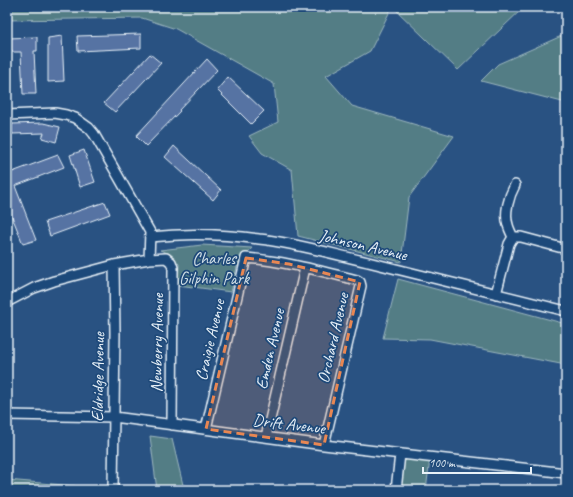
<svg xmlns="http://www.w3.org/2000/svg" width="573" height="497" viewBox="0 0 573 497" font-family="Caveat,sans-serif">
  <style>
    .green { fill: #527d85; stroke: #9db7be }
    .building { fill: #5673a3; stroke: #e8f1f8 }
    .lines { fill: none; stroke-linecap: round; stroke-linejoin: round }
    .minor-casing { stroke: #e8f1f8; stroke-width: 12 }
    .minor { stroke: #1f4a7a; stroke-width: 9 }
    .marked { fill: #e88753; fill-opacity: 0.2; stroke: #e88753; stroke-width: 3; stroke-dasharray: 8 5; stroke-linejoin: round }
    .labels { text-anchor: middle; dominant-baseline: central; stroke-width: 3.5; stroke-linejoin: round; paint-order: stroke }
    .street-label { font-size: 17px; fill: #e8f1f8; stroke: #1f4a7a }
    .park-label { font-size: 17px; fill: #d2e0e7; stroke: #1f4a7a }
  </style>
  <rect width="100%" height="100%" fill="#295282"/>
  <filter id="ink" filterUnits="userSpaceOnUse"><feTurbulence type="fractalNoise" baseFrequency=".025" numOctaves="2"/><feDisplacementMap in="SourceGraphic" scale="8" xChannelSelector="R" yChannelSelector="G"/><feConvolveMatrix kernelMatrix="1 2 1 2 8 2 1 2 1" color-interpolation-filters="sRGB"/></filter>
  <g filter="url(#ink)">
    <path class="green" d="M 7,7 L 392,7 L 370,51 L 326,76 L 352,106 L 454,136 L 409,197 L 401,262 L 298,236 L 292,170 L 262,153 L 249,136 L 278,122 L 274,84 L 176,29 L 142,18 L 7,20 Z
      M 393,7 L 524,7 L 458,70 Z
      M 566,34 L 566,103 L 481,81 L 498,64 Z
      M 202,245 L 252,248 L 238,263 L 231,292 L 178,285 L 179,264 L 170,254 L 160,250 Z
      M 398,279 L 566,324 L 566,365 L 430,339 L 383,338 Z
      M 150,436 L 172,439 L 183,485 L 218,490 L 157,490 Z
      M 396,455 L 430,459 L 426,490 L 392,490 Z
      M 7,480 L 75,486 L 75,490 L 7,490 Z"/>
    <path class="building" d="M 141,34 L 141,48 L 78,51 L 77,36 Z
      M 62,36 L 64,81 L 48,82 L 48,38 Z
      M 37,37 L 37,51 L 34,51 L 36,94 L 23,94 L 21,52 L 7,52 L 7,38 Z
      M 150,54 L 161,63 L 115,112 L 104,103 Z
      M 207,59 L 217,70 L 179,110 L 180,111 L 146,146 L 136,136 Z
      M 228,77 L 264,111 L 251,124 L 217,90 Z
      M 43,123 L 60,127 L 56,142 L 42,138 L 44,133 L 12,134 L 12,124 Z
      M 174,146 L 221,190 L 213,200 L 165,157 Z
      M 84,150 L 95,182 L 80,187 L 70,155 Z
      M 58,155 L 64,167 L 15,186 L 36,240 L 23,244 L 7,204 L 7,174 Z
      M 105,202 L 110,214 L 50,236 L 45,222 Z"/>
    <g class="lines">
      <g class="minor-casing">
        <path id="minor" d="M 7,115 L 55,113 L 66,115 L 75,118 L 89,128 L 94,134 L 117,174 L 150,232 L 149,259
          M 150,237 C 185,233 223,234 259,239 C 296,243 332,254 368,262 C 434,278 500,295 566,311
          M 513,237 L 521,237 L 566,249
          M 513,237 C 511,233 509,229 508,225 C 504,213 509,196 515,185
          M 496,294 L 509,244 L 513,237
          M 7,302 L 34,288 L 54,281 L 114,265 L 149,259 L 166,258 L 171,262 L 173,268 L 172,425
          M 7,415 L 114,417 L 324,445 L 566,473
          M 206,429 L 246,258 C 284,261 320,271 357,280 L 360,282 L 361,286 L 324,445
          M 266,437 L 305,268
          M 113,490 L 115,333 L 114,265
          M 396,490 L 400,454"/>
      </g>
      <use href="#minor" class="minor"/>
    </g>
  </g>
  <path class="marked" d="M 246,258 L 289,264 L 360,282 L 324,445 L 206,429 Z"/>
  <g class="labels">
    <g class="street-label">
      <text transform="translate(363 245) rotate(13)">Johnson Avenue</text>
      <text transform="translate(333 338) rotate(-77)">Orchard Avenue</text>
      <text transform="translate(210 340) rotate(-77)">Craigie Avenue</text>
      <text transform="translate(157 343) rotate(-89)">Newberry Avenue</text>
      <text transform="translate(270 349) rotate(-77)">Emden Avenue</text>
      <text transform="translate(98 377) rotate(-89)">Eldridge Avenue</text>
      <text transform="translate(289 424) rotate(7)">Drift Avenue</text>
    </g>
    <g class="park-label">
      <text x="214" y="258">Charles<tspan x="214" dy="20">Gilphin Park</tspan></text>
    </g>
  </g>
  <rect width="573" height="497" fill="none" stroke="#1f4a7a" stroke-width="24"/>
  <rect x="12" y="12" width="549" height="473" fill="none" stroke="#e8f1f8" stroke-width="1.5" filter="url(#ink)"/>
  <path d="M423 467v6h108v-6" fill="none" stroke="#e8f1f8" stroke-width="2"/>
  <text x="429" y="467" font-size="12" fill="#e8f1f8" stroke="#1f4a7a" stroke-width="3" paint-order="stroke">100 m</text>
</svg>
